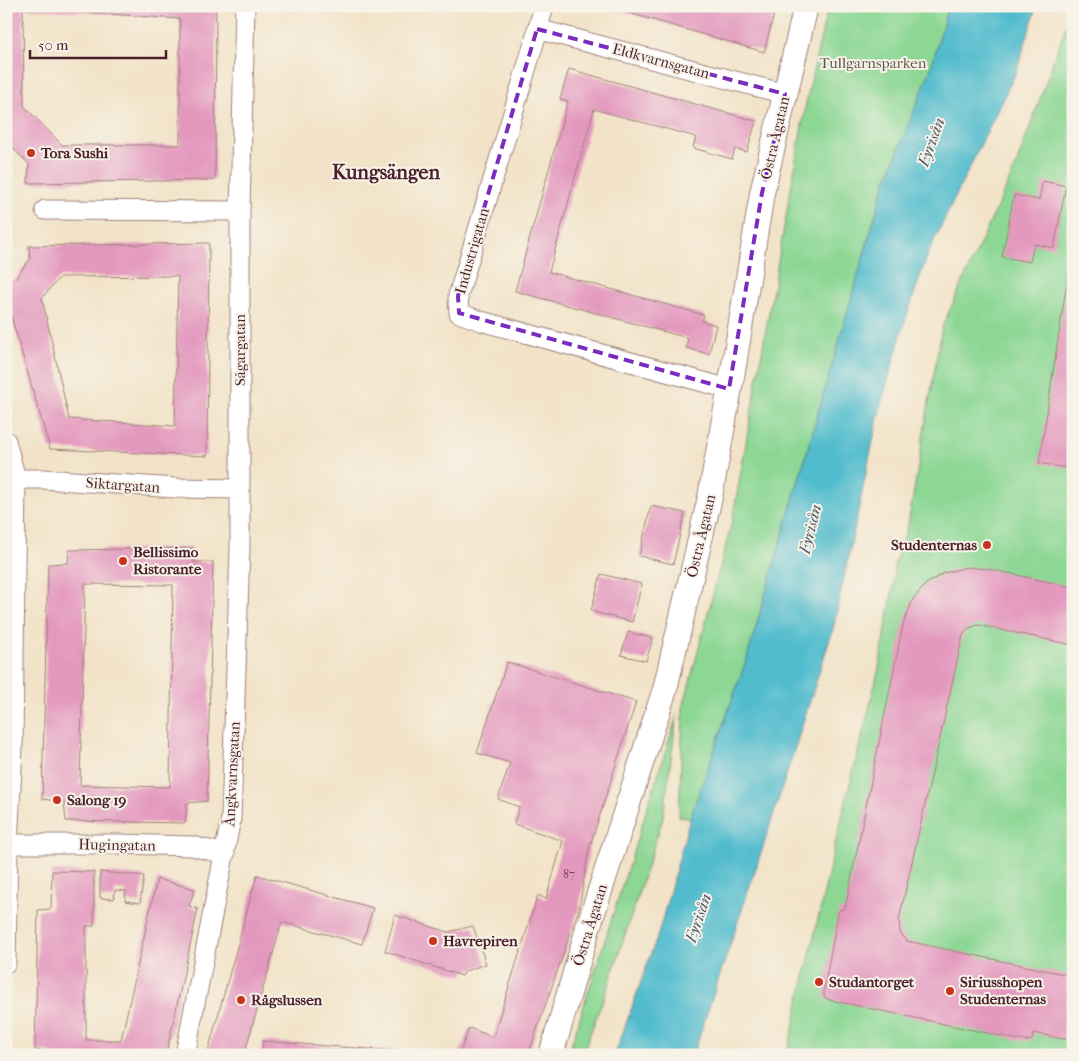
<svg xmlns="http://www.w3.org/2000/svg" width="1079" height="1061" viewBox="0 0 1079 1061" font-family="'IM FELL French Canon',serif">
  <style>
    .green { fill: #8cd794; stroke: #6b7b60 }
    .water { fill: #51bccd; stroke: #4e6e7c }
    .building { fill: #e398be; fill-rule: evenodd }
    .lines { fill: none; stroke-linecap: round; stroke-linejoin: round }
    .minor-casing { stroke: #9e817a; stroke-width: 21 }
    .tertiary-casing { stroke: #9e817a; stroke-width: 26 }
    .minor { stroke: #fff; stroke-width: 19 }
    .tertiary { stroke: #fff; stroke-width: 24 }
    .marked { fill: none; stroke: #7b2cbf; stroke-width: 4; stroke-dasharray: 10 6; stroke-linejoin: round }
    .poi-dot { fill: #c8321e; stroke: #f7f3e8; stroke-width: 2 }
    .labels { text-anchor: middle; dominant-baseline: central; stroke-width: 4; stroke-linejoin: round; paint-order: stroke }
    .number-label { font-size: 12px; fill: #703d50 }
    .street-label { font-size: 15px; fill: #4a1f2b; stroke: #f7f3e8 }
    .park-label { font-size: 15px; fill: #5e564a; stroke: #f7f3e8 }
    .poi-label { font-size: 15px; font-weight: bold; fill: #4a1f2b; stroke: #f7f3e8; text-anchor: start }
    .water-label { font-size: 16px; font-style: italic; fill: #4c5664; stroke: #f7f3e8 }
    .district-label { font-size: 20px; font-weight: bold; fill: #4a1f2b; stroke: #f7f3e8 }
  </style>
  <rect width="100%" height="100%" fill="#f7f3e8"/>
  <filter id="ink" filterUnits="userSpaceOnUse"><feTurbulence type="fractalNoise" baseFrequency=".02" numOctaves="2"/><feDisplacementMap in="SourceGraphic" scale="10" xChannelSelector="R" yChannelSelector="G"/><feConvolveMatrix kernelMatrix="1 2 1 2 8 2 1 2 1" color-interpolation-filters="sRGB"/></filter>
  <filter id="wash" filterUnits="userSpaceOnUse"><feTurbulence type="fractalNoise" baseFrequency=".0096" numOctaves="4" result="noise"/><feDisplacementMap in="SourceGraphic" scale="20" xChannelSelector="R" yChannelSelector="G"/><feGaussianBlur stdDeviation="1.12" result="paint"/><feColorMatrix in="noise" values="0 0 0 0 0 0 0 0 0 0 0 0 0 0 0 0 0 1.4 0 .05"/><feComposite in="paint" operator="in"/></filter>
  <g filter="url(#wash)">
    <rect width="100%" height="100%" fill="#f2e3c8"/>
    <path class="green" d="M 828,6 L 948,6 L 931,68 L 883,189 L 747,658 L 690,818 L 679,816 L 683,708 L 732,522 L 806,103 Z
      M 1073,7 L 1073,1055 L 787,1055 L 833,853 L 879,668 L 894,582 L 894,566 L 908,525 L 942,327 L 1015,168 Z
      M 677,715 L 663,818 L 609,984 L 582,1055 L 568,1055 Z"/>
    <path class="water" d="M 948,6 L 1037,6 L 1016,72 L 929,251 L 904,324 L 880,408 L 833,629 L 767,835 L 693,1055 L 615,1055 L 659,931 L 690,818 L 747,658 L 883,189 L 931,68 Z"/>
    <g id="blocks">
      <path class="building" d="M 6,6 L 216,6 L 215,180 L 28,183 L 29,164 L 6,142 ZM 23,8 L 180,19 L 180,145 L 62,145 L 24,106 Z
        M 605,6 L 776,6 L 764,52 Z
        M 569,69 L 756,121 L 747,152 L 735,149 L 732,159 L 693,148 L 696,137 L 594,109 L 549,272 L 704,315 L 702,321 L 716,325 L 709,354 L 686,348 L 688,338 L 515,291 L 568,101 L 560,99 Z
        M 1043,181 L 1066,186 L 1054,248 L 1034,244 L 1030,262 L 1002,257 L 1014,195 L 1039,200 Z
        M 209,243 L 207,456 L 50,449 L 6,299 L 6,281 L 15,279 L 30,259 L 29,246 ZM 178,276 L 175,426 L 69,419 L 42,298 L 60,277 Z
        M 1072,249 L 1073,249 L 1072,469 L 1039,463 Z
        M 651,506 L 685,513 L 673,564 L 639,556 Z
        M 193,548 L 194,562 L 213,562 L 207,801 L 187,803 L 185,823 L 66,821 L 64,802 L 42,799 L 48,564 L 68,563 L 69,550 ZM 85,584 L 173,585 L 170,787 L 80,785 Z
        M 967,567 L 989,569 L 1073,587 L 1073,645 L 978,625 L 969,628 L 963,635 L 899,920 L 900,933 L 907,941 L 1073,976 L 1073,1041 L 1034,1033 L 1032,1040 L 1025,1041 L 830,1000 L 824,997 L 824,989 L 838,913 L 839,910 L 845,909 L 903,625 L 913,599 L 926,584 L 944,573 Z
        M 601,574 L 642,584 L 632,622 L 591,611 Z
        M 628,632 L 653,638 L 646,661 L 621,655 Z
        M 507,662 L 636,702 L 589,849 L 579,909 L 528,1055 L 459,1055 L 469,1028 L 493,1037 L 538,895 L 546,899 L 563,841 L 514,824 L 519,807 L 498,799 L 510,763 L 477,753 Z
        M 52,871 L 94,872 L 94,926 L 86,926 L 86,1040 L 121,1040 L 157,879 L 195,889 L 189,906 L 198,909 L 166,1055 L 51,1055 L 50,1052 L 35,1050 L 38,910 L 51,909 Z
        M 100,872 L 144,876 L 140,903 L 125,901 L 126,891 L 115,890 L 114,899 L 100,898 Z
        M 257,875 L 373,908 L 362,944 L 282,922 L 244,1055 L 207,1055 Z
        M 395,915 L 448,932 L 473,926 L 486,964 L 465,971 L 462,976 L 385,951 Z
        M 263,1041 L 419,1053 L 419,1055 L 261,1055 Z"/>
    </g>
  </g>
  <g filter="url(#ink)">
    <use href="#blocks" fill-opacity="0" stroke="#9e817a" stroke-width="1"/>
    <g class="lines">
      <g class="minor-casing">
        <path id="minor" d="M 544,6 L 534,43 L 458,296 L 459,313 L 481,321 L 729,389
          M 537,29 L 785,94
          M 45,210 L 240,211
          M 6,441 L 16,479 L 13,748 L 8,844 L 6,963
          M 6,479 L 43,479 L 176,488 L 240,489
          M 8,844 L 119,844 L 192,846 L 225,854
          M 185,1055 L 231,819 L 240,548 L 240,211 L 245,6"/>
      </g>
      <g class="tertiary-casing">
        <path id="tertiary" d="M 551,1055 L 588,928 L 665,689 L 710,497 L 734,365 L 762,193 L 806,6"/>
      </g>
      <use href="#minor" class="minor"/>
      <use href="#tertiary" class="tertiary"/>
    </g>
  </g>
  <path class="marked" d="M 537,29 L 785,94 L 762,193 L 729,389 L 459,313 L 458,296 Z"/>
  <g class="poi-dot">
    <circle cx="31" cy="153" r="5"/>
    <circle cx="987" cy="545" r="5"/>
    <circle cx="123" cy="561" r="5"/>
    <circle cx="57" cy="800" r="5"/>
    <circle cx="433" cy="941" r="5"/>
    <circle cx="819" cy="982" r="5"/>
    <circle cx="950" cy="991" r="5"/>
    <circle cx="241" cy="1000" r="5"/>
  </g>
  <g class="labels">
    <g class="number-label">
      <text x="569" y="874">87</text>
    </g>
    <g class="street-label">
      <text transform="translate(661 61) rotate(15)">Eldkvarnsgatan</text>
      <text transform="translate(775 138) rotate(-77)">Östra Ågatan</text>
      <text transform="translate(472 251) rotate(-74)">Industrigatan</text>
      <text transform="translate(240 350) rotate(-90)">Sågargatan</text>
      <text transform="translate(123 485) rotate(4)">Siktargatan</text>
      <text transform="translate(701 536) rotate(-77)">Östra Ågatan</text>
      <text transform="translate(232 774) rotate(-87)">Ångkvarnsgatan</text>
      <text transform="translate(117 845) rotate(1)">Hugingatan</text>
      <text transform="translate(590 925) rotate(-73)">Östra Ågatan</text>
    </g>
    <g class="park-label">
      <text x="873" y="63">Tullgarnsparken</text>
    </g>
    <g class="poi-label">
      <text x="41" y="153">Tora Sushi</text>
      <text x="977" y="545" text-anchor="end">Studenternas</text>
      <text x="133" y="552">Bellissimo<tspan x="133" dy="17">Ristorante</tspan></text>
      <text x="67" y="800">Salong 19</text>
      <text x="443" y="941">Havrepiren</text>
      <text x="829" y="982">Studantorget</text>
      <text x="960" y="982">Siriusshopen<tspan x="960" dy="17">Studenternas</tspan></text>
      <text x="251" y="1000">Rågslussen</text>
    </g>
    <g class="water-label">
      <text transform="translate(931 142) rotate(-70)">Fyrisån</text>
      <text transform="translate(810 529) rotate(-76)">Fyrisån</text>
      <text transform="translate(698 918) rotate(-71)">Fyrisån</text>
    </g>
    <g class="district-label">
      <text x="386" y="172">Kungsängen</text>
    </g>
  </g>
  <rect width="1079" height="1061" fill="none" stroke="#f7f3e8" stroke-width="25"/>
  <path d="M30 50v8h136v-8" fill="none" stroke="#4a1f2b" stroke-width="2.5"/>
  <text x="38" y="50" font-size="15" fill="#4a1f2b" stroke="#f7f3e8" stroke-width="4" paint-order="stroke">50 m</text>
</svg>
